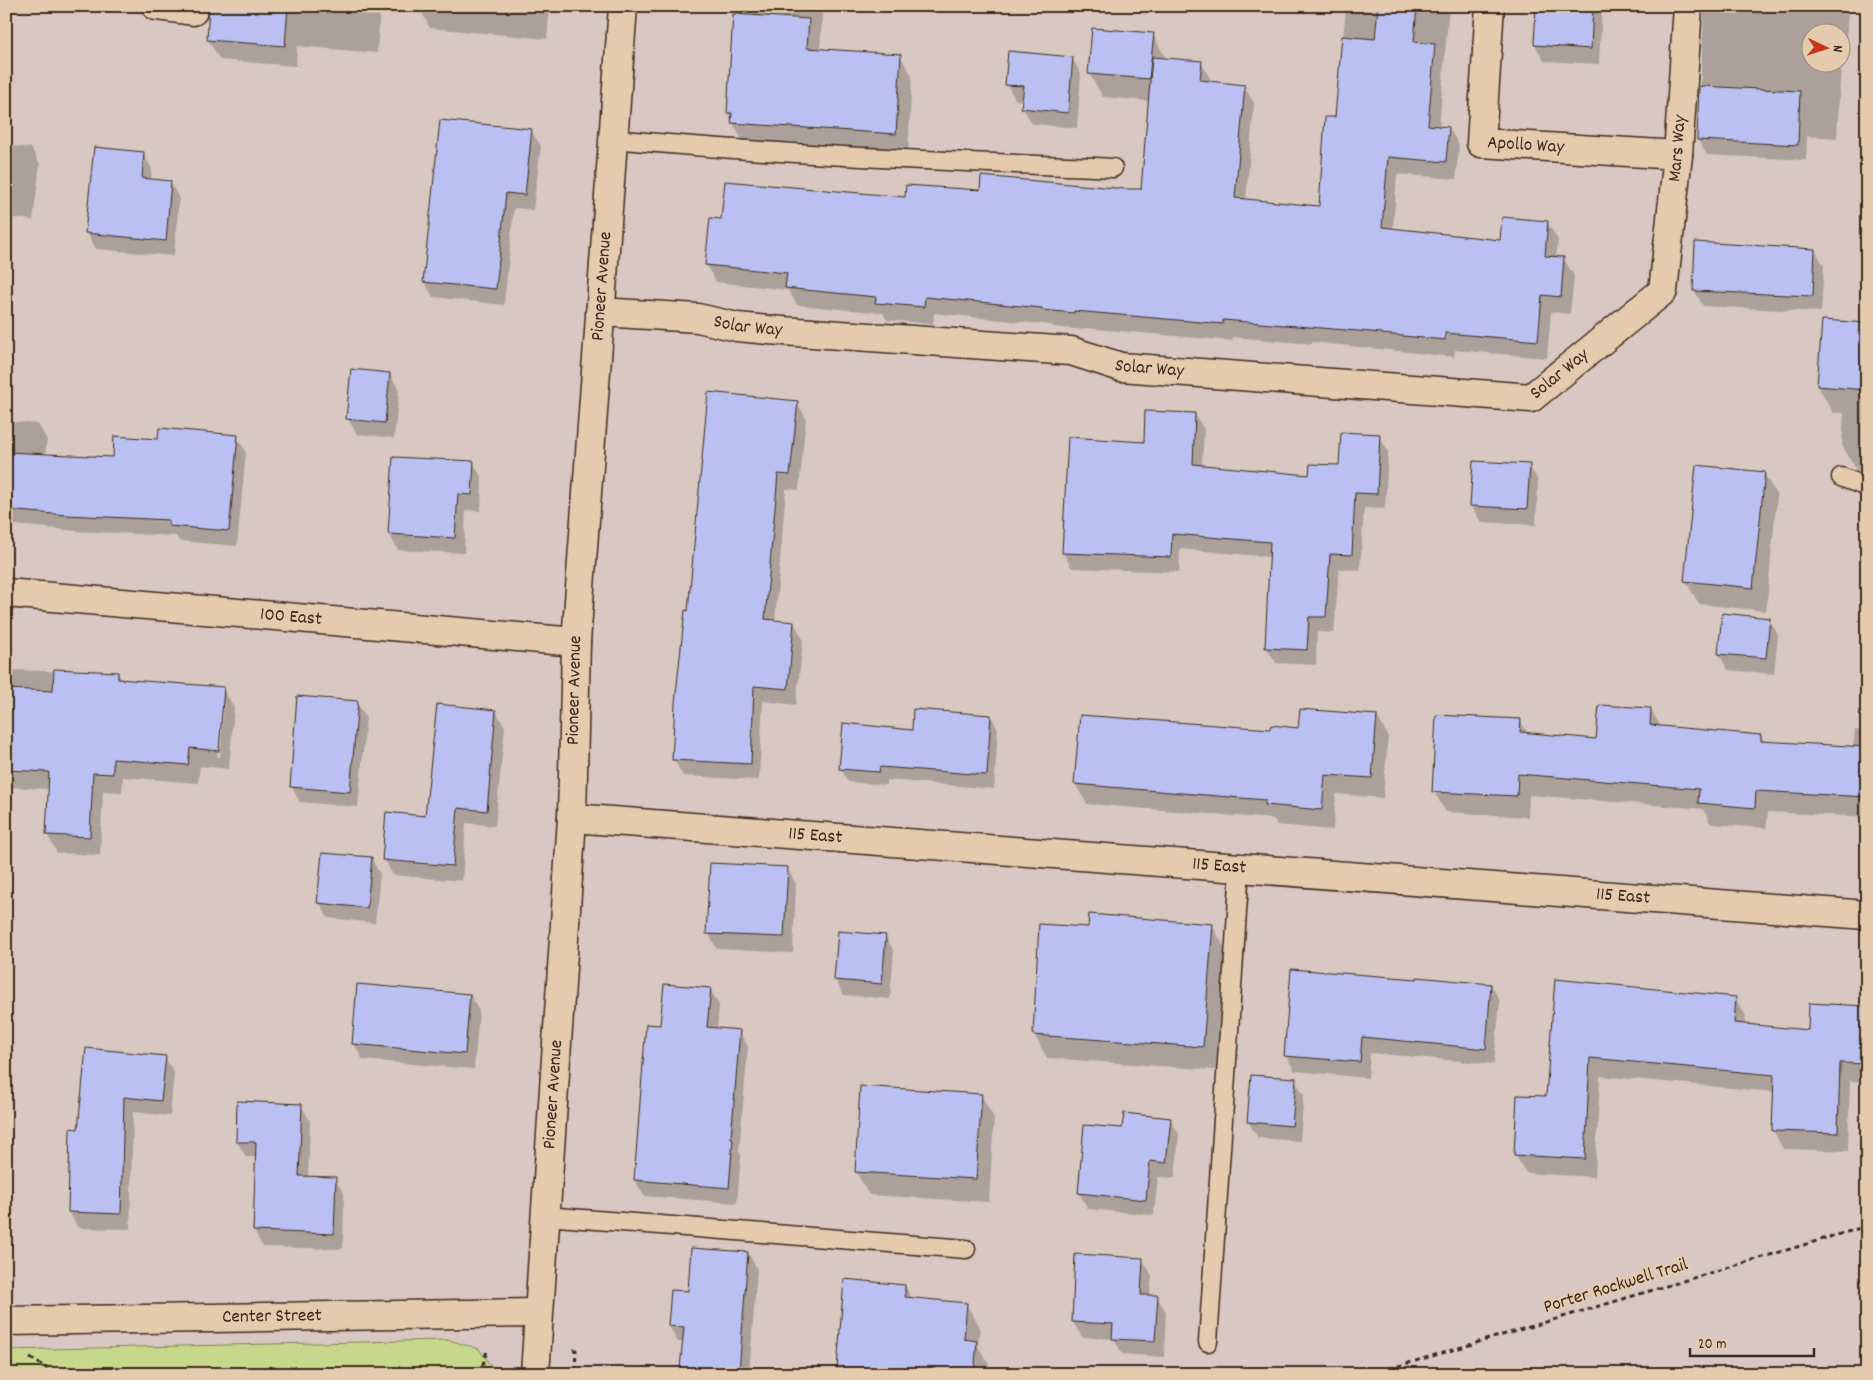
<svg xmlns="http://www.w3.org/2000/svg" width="1873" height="1380" viewBox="0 0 1873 1380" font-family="Dekko,sans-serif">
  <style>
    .green { fill: #c7d88c; stroke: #818155 }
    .shadow { fill: #0003; fill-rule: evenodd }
    .building { fill: #bac0f1; stroke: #3b2a1e }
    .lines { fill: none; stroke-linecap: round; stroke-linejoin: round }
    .service-casing { stroke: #3b2a1e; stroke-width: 21 }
    .minor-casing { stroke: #3b2a1e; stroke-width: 31 }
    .path { stroke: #3b2a1e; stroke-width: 3; stroke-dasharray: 5 4; stroke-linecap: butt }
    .service { stroke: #e5cbad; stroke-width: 18 }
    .minor { stroke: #e5cbad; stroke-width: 28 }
    .labels { text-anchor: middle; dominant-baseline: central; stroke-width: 4.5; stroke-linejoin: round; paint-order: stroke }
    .street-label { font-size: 19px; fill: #3b2a1e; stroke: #e5cbad }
  </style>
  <rect width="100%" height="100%" fill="#d8c8c1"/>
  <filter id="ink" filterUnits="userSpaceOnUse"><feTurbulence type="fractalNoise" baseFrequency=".02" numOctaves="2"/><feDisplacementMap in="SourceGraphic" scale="10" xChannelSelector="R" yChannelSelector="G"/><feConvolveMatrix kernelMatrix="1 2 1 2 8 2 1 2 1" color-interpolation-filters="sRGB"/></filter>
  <g filter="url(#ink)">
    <path class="green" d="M 449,1340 L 479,1349 L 497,1374 L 6,1374 L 6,1350 Z"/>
    <path class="shadow" d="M 210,6 L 379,6 L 380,10 L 377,53 L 297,46 L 296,66 L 220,60 L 208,40 Z
      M 419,6 L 550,6 L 547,39 L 430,28 Z
      M 735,6 L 823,6 L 820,50 L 900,55 L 912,76 L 908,154 L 744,144 L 728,113 Z
      M 1346,6 L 1449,6 L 1439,127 L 1449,128 L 1459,145 L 1456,179 L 1397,174 L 1393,229 L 1501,241 L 1547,222 L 1558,240 L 1556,258 L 1564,259 L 1574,276 L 1570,314 L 1551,312 L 1547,358 L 1455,350 L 1454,357 L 1312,342 L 1312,344 L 1233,337 L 1232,341 L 1084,328 L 1084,330 L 1053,327 L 1052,325 L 934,313 L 933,324 L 887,320 L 883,313 L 797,305 L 788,290 L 716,282 L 706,265 L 722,220 L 981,192 L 1143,190 L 1150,101 L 1103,97 L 1089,73 L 1153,34 L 1166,59 L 1201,62 L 1211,80 L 1211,83 L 1244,86 L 1254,103 L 1246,200 L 1320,207 L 1336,119 Z
      M 1537,6 L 1602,6 L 1599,64 L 1544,61 L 1535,45 Z
      M 1728,6 L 1848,6 L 1845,62 L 1841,62 L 1837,138 L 1807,136 L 1806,160 L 1707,155 L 1698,140 L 1704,13 L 1727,14 ZM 1810,32 L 1840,32 L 1840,62 L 1810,62 Z
      M 1072,58 L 1081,74 L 1077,128 L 1032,124 L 1023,108 L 1023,101 L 1016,100 L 1006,84 Z
      M 531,131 L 541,146 L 533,210 L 514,208 L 504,305 L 433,297 L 424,281 Z
      M 6,145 L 31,148 L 40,164 L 33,220 L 6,217 Z
      M 143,153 L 152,169 L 151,180 L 170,182 L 179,198 L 174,256 L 96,249 L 87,233 Z
      M 1815,250 L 1824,266 L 1821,312 L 1703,306 L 1694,290 Z
      M 1823,321 L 1867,324 L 1867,472 L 1857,471 L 1842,445 L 1844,413 L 1833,413 L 1818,386 Z
      M 390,374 L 399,390 L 394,438 L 357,434 L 348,419 Z
      M 797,403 L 806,418 L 799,490 L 786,489 L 775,621 L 794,623 L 803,639 L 796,705 L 763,701 L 759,780 L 683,776 L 674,760 L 689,612 Z
      M 1195,414 L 1204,430 L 1202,466 L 1310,476 L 1341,466 L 1379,436 L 1388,451 L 1385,509 L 1364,508 L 1360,570 L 1339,569 L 1334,633 L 1317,632 L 1316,665 L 1276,663 L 1266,647 L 1271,557 L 1180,549 L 1179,572 L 1072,568 L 1063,553 L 1145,443 Z
      M 6,421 L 38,424 L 47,440 L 45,455 L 114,459 L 159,440 L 237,437 L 246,452 L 237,546 L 179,541 L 176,536 L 76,531 L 6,524 Z
      M 473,463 L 482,478 L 481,511 L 466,510 L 464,553 L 398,550 L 389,534 Z
      M 1529,465 L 1538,481 L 1536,525 L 1481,522 L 1471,506 Z
      M 1764,473 L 1777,496 L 1766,611 L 1699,604 L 1685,580 Z
      M 1769,619 L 1778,635 L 1774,674 L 1728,670 L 1719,654 Z
      M 6,670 L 118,673 L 122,681 L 223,689 L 234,707 L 229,769 L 200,766 L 198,783 L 123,777 L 122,792 L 103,791 L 100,855 L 57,853 L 47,834 L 49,789 L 6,787 ZM 222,704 L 224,704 L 220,757 L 217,757 Z
      M 357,703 L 366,718 L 358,807 L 300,802 L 291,786 Z
      M 1651,710 L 1661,727 L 1761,736 L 1764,742 L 1853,747 L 1855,730 L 1867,731 L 1867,817 L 1768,812 L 1766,828 L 1711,824 L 1703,809 L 1529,795 L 1528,817 L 1446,812 L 1434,792 L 1520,720 L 1528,734 L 1597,740 Z
      M 496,711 L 505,727 L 495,826 L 466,823 L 462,881 L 393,875 L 384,859 L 426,817 Z
      M 991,716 L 998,730 L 994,789 L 887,780 L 886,785 L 848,782 L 841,769 L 913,731 Z
      M 1377,716 L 1388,736 L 1383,798 L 1336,794 L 1333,830 L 1277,825 L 1274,819 L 1087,804 L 1075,784 L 1299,729 Z
      M 371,858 L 380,874 L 375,923 L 328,918 L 319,902 Z
      M 787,868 L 796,884 L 793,953 L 717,949 L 708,933 Z
      M 1212,925 L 1225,948 L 1216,1070 L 1047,1058 L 1034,1034 L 1090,928 Z
      M 885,936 L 894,951 L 890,999 L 844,995 L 835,980 Z
      M 1556,980 L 1735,998 L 1746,1016 L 1745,1025 L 1809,1031 L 1867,1007 L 1867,1082 L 1850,1081 L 1848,1151 L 1783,1149 L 1773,1130 L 1774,1092 L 1600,1076 L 1595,1177 L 1526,1173 L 1515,1155 L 1547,1098 Z
      M 1491,985 L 1500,1001 L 1494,1064 L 1370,1053 L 1368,1078 L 1295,1071 L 1286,1056 Z
      M 358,986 L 470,995 L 479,1011 L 474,1069 L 363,1060 L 354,1044 Z
      M 710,989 L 719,1005 L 717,1029 L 739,1031 L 748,1047 L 739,1152 L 741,1155 L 737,1203 L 644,1196 L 635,1180 L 647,1025 L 661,1026 Z
      M 165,1057 L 174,1073 L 170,1116 L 133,1112 L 130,1229 L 78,1228 L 69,1212 L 79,1130 Z
      M 1295,1080 L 1304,1095 L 1300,1141 L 1258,1138 L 1248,1122 Z
      M 981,1095 L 994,1118 L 989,1202 L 869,1195 L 856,1172 Z
      M 301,1105 L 310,1121 L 308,1178 L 335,1179 L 344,1194 L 343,1249 L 263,1247 L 254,1231 L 256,1157 L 246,1157 L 237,1141 Z
      M 1170,1119 L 1179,1134 L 1175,1178 L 1158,1177 L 1154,1215 L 1088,1209 L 1079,1193 L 1123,1130 Z
      M 748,1253 L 757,1269 L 749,1374 L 685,1374 L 681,1368 L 684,1342 L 678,1342 L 669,1326 L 689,1293 Z
      M 1142,1259 L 1152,1275 L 1150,1296 L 1157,1297 L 1166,1312 L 1164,1357 L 1122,1354 L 1114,1339 L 1082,1337 L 1073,1322 Z
      M 905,1286 L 912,1299 L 966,1304 L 980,1327 L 978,1346 L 989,1365 L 989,1374 L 841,1374 L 838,1369 Z"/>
    <path class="building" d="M 209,6 L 288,6 L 285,46 L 207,40 Z
      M 1378,6 L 1417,6 L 1414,42 L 1435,44 L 1428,125 L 1449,127 L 1446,162 L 1388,157 L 1382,227 L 1500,240 L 1502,217 L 1548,221 L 1545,256 L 1564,257 L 1561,297 L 1542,295 L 1538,341 L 1445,333 L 1445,340 L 1382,334 L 1382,333 L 1223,320 L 1223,324 L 1074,311 L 1074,313 L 1042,310 L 1042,308 L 925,297 L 924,307 L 875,303 L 876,297 L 785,288 L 787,273 L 705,265 L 710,218 L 721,219 L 725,181 L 905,197 L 906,185 L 980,190 L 981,176 L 1126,189 L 1141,189 L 1152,57 L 1202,61 L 1200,80 L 1245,85 L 1235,198 L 1319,206 L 1325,117 L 1335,117 L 1342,36 L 1375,39 Z
      M 1536,6 L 1593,6 L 1591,49 L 1534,45 Z
      M 733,14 L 809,19 L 807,48 L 901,54 L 896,134 L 731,123 L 732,113 L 727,113 Z
      M 1092,28 L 1154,33 L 1149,79 L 1088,74 Z
      M 1008,51 L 1073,57 L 1068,113 L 1021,108 L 1024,86 L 1005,85 Z
      M 1699,86 L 1800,91 L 1798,145 L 1697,140 Z
      M 440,120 L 532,129 L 525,195 L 506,193 L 496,289 L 423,282 Z
      M 94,147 L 144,152 L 142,178 L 171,181 L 166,241 L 85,233 Z
      M 1695,242 L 1815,249 L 1813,296 L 1693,291 Z
      M 1822,320 L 1867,323 L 1867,390 L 1817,386 Z
      M 351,369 L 390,373 L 385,423 L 346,419 Z
      M 708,392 L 798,401 L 790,475 L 778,474 L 765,619 L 794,622 L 788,689 L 754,686 L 751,764 L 672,760 L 675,703 L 685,610 L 688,611 Z
      M 1145,411 L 1195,413 L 1193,464 L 1309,475 L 1310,464 L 1339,465 L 1341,432 L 1380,434 L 1377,494 L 1355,493 L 1352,555 L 1330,554 L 1326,617 L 1309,617 L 1307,650 L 1265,648 L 1270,542 L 1172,534 L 1171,557 L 1062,553 L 1068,437 L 1144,442 Z
      M 159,428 L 238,435 L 229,531 L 169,526 L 169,520 L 66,515 L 6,510 L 6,452 L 113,457 L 114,436 L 158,439 Z
      M 393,457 L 474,461 L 472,495 L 458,494 L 455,538 L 388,534 Z
      M 1473,461 L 1530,464 L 1527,509 L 1470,506 Z
      M 1696,465 L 1765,472 L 1753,588 L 1684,581 Z
      M 1722,613 L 1770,618 L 1766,658 L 1718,654 Z
      M 54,669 L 118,672 L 118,679 L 224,687 L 219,751 L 190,748 L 188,765 L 113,759 L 113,774 L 93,773 L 90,837 L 46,835 L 49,772 L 6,770 L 6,689 L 53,691 Z
      M 297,696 L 358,701 L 350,792 L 290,787 Z
      M 437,704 L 496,710 L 487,811 L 458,808 L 453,866 L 382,860 L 386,812 L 425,816 Z
      M 1599,705 L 1651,708 L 1650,725 L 1761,735 L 1761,741 L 1867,747 L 1867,797 L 1756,791 L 1755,808 L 1698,803 L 1699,789 L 1518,774 L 1517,796 L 1432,792 L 1436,715 L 1521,719 L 1520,732 L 1596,739 Z
      M 913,709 L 991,715 L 987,775 L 880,767 L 879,772 L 839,769 L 843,723 L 912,730 Z
      M 1300,709 L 1377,715 L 1372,778 L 1325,775 L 1322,810 L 1265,805 L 1265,800 L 1074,784 L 1080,715 L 1270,729 L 1271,725 L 1298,728 Z
      M 322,853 L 372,857 L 367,908 L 317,903 Z
      M 710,863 L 788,867 L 784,937 L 706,934 Z
      M 1089,914 L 1213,924 L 1203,1047 L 1033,1035 L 1039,924 L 1088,927 Z
      M 838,931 L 886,935 L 882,984 L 834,980 Z
      M 1291,969 L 1417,979 L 1417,977 L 1491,984 L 1486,1049 L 1362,1037 L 1360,1062 L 1284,1056 Z
      M 1555,979 L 1736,997 L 1734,1023 L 1808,1030 L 1809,1003 L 1867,1006 L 1867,1064 L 1840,1063 L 1838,1133 L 1772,1131 L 1774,1075 L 1590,1058 L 1585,1159 L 1514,1155 L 1517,1095 L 1546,1096 Z
      M 357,984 L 470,994 L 465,1054 L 352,1044 Z
      M 664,984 L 711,988 L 707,1027 L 740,1030 L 731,1138 L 733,1138 L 729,1188 L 634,1180 L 646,1024 L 660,1025 Z
      M 86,1048 L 166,1056 L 161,1101 L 124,1097 L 121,1214 L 68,1212 L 70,1128 L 78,1129 Z
      M 1251,1075 L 1296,1078 L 1292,1126 L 1247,1122 Z
      M 860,1086 L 982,1094 L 976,1179 L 855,1172 Z
      M 237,1101 L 302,1104 L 299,1176 L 336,1177 L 334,1234 L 253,1231 L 256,1142 L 236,1142 Z
      M 1124,1113 L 1171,1118 L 1166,1163 L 1150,1161 L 1146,1200 L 1078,1193 L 1084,1125 L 1122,1128 Z
      M 691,1248 L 748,1252 L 739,1373 L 680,1368 L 684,1327 L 668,1326 L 671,1290 L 688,1291 Z
      M 1075,1254 L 1143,1258 L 1141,1295 L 1158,1295 L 1155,1341 L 1112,1339 L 1113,1324 L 1072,1322 Z
      M 844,1279 L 905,1285 L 905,1297 L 967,1303 L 964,1339 L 977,1341 L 974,1374 L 890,1374 L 837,1369 Z"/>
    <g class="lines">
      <g class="service-casing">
        <path id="service" d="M 613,139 C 779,155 946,161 1113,168
          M 1841,477 L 1867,487
          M 545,1216 L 966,1249
          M 1208,1342 L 1240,868"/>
      </g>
      <g class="minor-casing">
        <g id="minor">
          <path d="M 156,6 L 193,11"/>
          <path id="s1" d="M 1490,6 L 1481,143 L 1678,155"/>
          <path id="s2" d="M 600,312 L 698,318 L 737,327 L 769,330 L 1071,351 L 1121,367 L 1531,398 L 1663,291 L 1678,155 L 1688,6"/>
          <path id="s3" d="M 6,593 L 576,642"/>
          <path id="s4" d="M 572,818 L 1867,915"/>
          <path id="s5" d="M 6,1321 L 538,1313"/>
          <path id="s6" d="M 535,1374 L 572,818 L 576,642 L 623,6"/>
        </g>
      </g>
      <path class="path" d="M 573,1350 L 576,1350 L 575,1374
        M 30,1358 L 44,1366 L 51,1374
        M 249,1374 L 293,1371 L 317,1374
        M 480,1374 L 487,1351
        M 1372,1374 L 1867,1226"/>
      <use href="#service" class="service"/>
      <use href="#minor" class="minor"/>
    </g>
  </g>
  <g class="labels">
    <g class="street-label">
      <text stroke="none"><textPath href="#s1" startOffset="182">Apollo Way</textPath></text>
      <text stroke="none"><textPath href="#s2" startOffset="1250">Mars Way</textPath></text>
      <text stroke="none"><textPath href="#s6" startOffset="1090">Pioneer Avenue</textPath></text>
      <text stroke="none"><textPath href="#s2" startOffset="149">Solar Way</textPath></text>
      <text stroke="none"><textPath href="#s2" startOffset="554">Solar Way</textPath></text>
      <text stroke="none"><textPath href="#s2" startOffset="974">Solar Way</textPath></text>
      <text stroke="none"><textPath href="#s3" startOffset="286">100 East</textPath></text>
      <text stroke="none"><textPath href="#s6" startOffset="685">Pioneer Avenue</textPath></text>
      <text stroke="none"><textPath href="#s4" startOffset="244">115 East</textPath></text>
      <text stroke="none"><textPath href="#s4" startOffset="649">115 East</textPath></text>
      <text stroke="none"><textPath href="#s4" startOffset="1054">115 East</textPath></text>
      <text stroke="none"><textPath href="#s6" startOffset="280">Pioneer Avenue</textPath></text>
      <text transform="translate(1616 1287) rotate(-17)">Porter Rockwell Trail</text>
      <text stroke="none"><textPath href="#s5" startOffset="266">Center Street</textPath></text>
    </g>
  </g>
  <rect width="1873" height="1380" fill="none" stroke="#e5cbad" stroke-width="25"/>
  <rect x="12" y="12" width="1848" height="1355" fill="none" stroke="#3b2a1e" stroke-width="2" filter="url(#ink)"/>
  <g transform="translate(1826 48) rotate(94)"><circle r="24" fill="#e5cbad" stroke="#a18b74"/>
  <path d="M0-4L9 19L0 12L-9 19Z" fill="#c8321e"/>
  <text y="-8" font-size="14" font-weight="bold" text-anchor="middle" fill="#3b2a1e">N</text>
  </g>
  <path d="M1690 1348v8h124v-8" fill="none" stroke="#3b2a1e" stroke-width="2.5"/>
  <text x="1698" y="1348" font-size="15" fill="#3b2a1e" stroke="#e5cbad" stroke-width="4" paint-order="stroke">20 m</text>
</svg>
